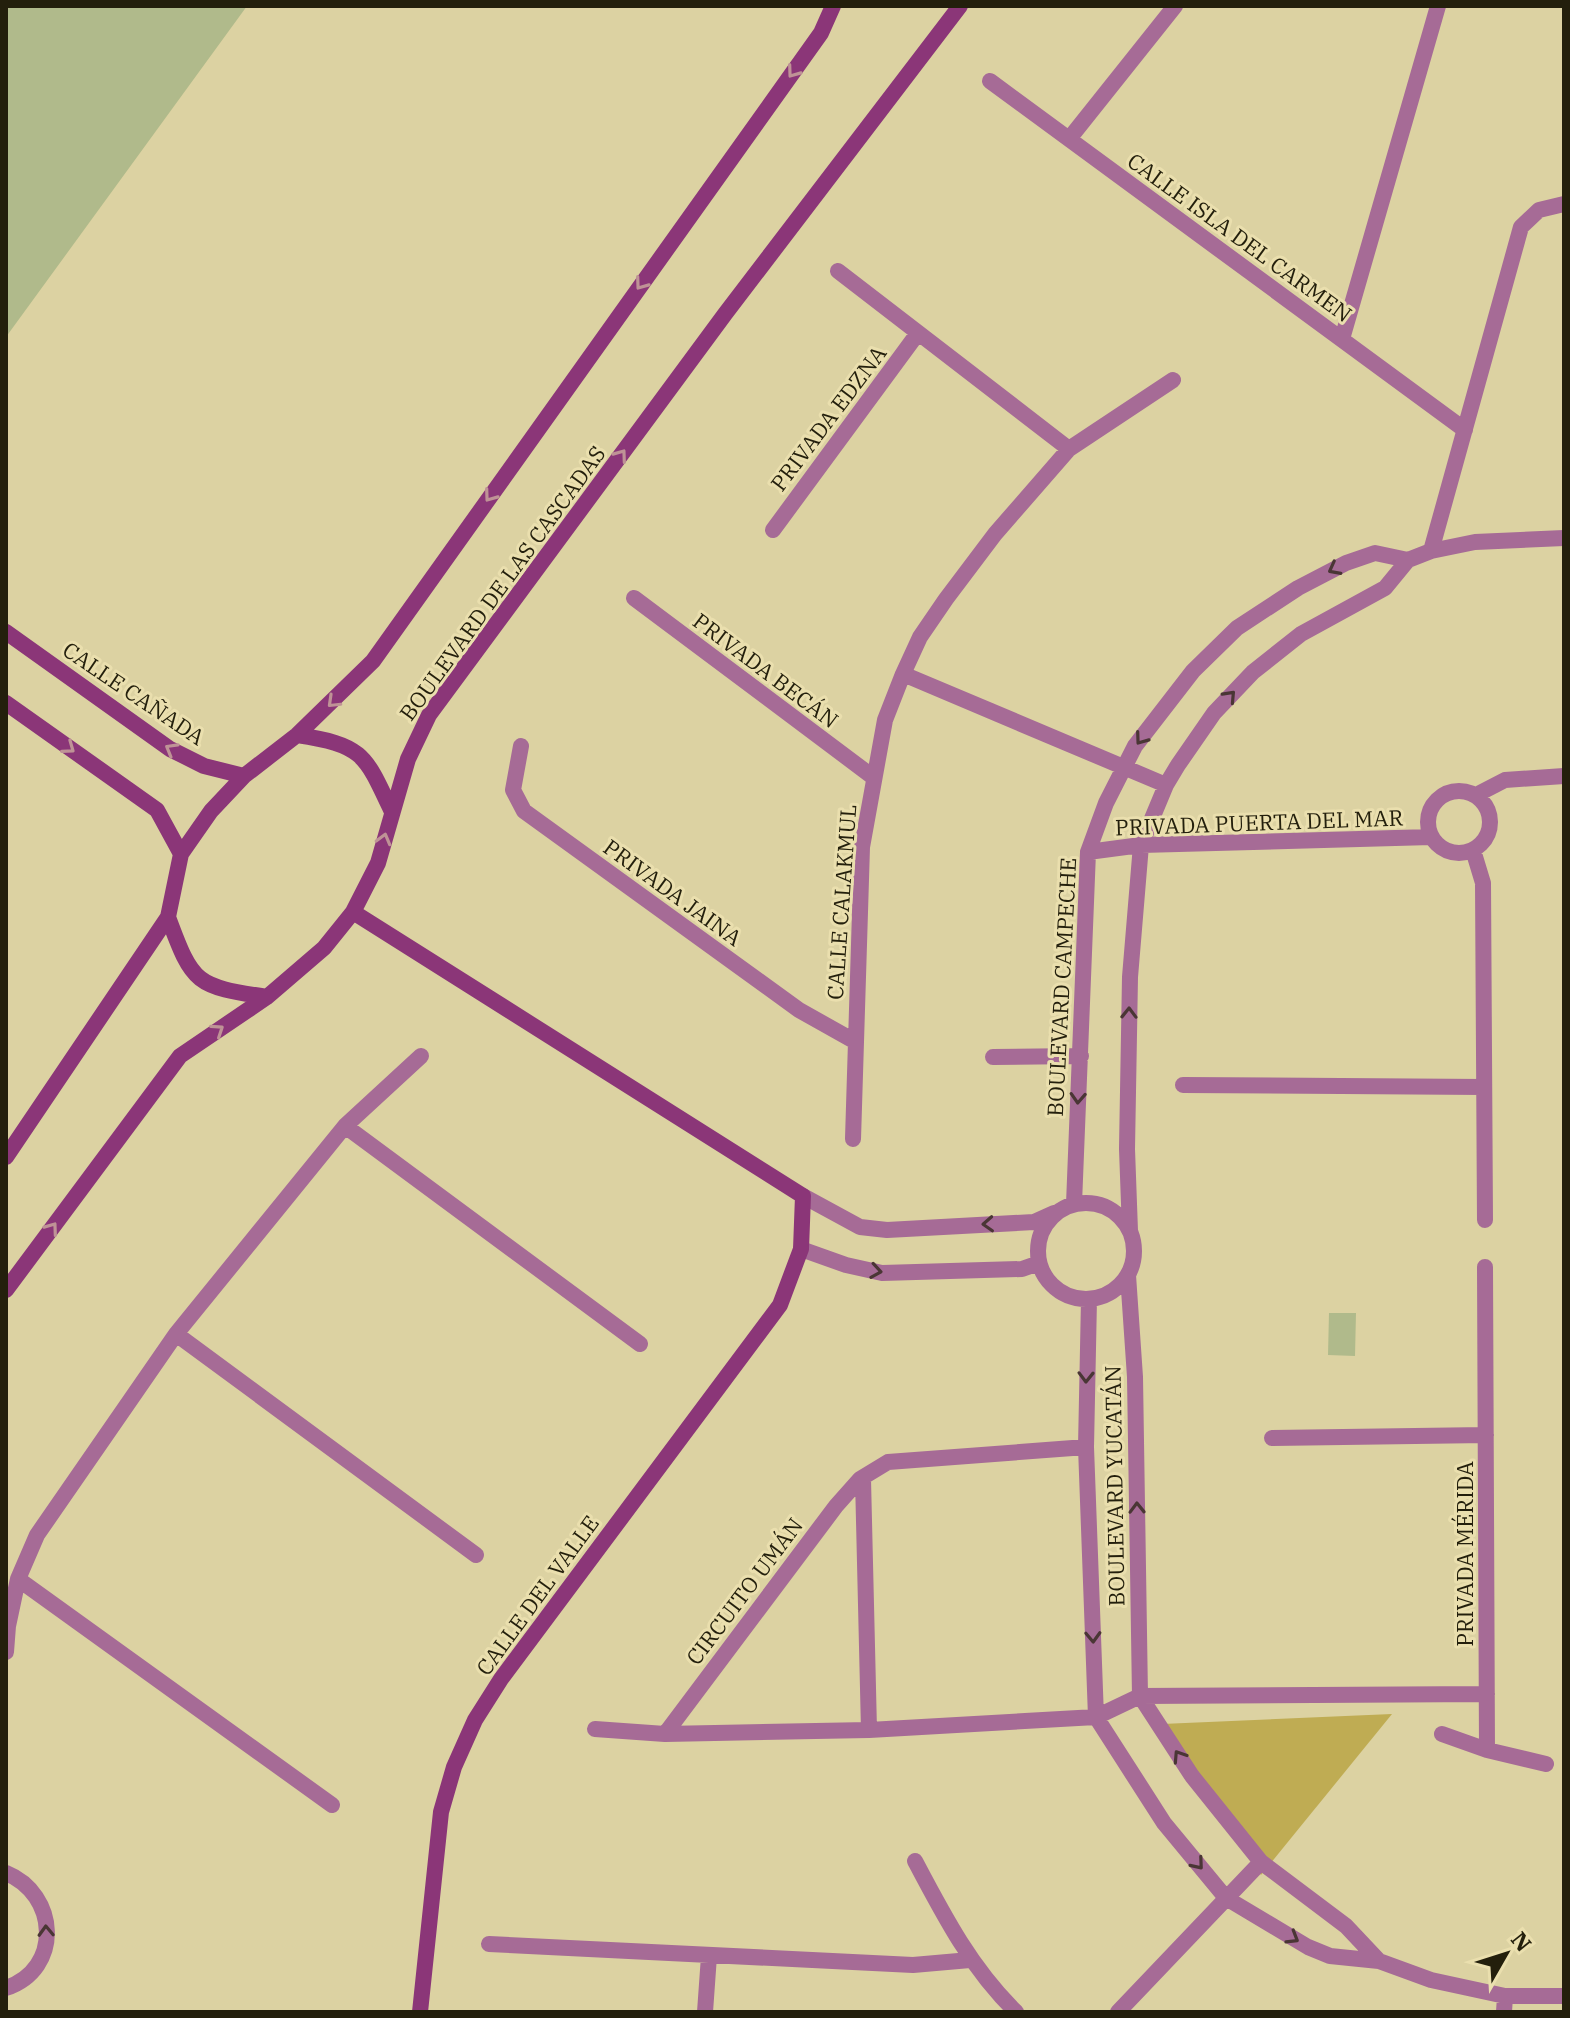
<svg xmlns="http://www.w3.org/2000/svg" width="1570" height="2018" viewBox="0 0 1570 2018" font-family="'IBM Plex Serif',serif">
  <style>
    .green { fill: #bfac53 }
    .building { fill: #b0ba8b }
    .lines { fill: none; stroke-linecap: round; stroke-linejoin: round }
    .street { stroke: #a66b96; stroke-width: 16 }
    .secondary { stroke: #8b3678; stroke-width: 16 }
    .oneway { stroke: #bf9396 }
    .oneway2 { stroke: #4a3635 }
    .labels { text-anchor: middle; dominant-baseline: central; stroke-width: 6; stroke-linejoin: round; paint-order: stroke }
    .street-label { font-size: 22px; fill: #231f0c; stroke: #eadfae }
  </style>
  <rect width="100%" height="100%" fill="#dcd2a2"/>
  <path class="green" d="M 1392,1714 L 1261,1875 L 1162,1724 Z"/>
  <path class="building" d="M 6,6 L 247,6 L 6,337 Z
    M 1329,1313 L 1356,1313 L 1355,1356 L 1328,1355 Z"/>
  <g class="lines">
    <path class="street" d="M 990,81 L 1465,430
      M 1069,139 L 1175,6
      M 838,271 L 1069,449
      M 1342,339 L 1438,6
      M 773,530 L 918,333
      M 1431,551 L 1521,227 L 1539,210 L 1564,204
      M 634,598 L 873,777
      M 903,674 L 1166,785
      M 521,746 L 513,790 L 524,811 L 799,1010 L 856,1042
      M1428 822a31 31 0 1 1 62 0a31 31 0 1 1-62 0Z
      M 1476,795 L 1505,780 L 1564,776
      M 1473,850 L 1483,883 L 1485,1220
      M 1088,852 L 1141,845 L 1431,837
      M 993,1057 L 1081,1056
      M 1183,1085 L 1484,1087
      M 345,1126 L 640,1344
      M 853,1139 L 862,847 L 885,720 L 903,674 L 920,637 L 946,599 L 995,534 L 1069,449 L 1173,380
      M 803,1196 L 860,1227 L 887,1230 L 1034,1222 L 1054,1213
      M1038 1251a48 48 0 1 1 96 0a48 48 0 1 1-96 0Z
      M 1074,1204 L 1088,852 L 1106,803 L 1135,746 L 1193,671 L 1237,628 L 1298,588 L 1346,563 L 1375,553 L 1408,560
      M 1130,1231 L 1127,1149 L 1130,977 L 1141,845 L 1166,785 L 1178,765 L 1214,713 L 1253,672 L 1301,634 L 1385,588 L 1408,560 L 1431,551 L 1475,542 L 1564,538
      M 801,1249 L 846,1265 L 882,1273 L 1022,1269 L 1039,1263
      M 1485,1267 L 1487,1750
      M 1128,1275 L 1135,1377 L 1140,1696 L 1192,1776 L 1261,1862 L 1346,1926 L 1379,1961
      M 1089,1299 L 1086,1447 L 1096,1717 L 1164,1823 L 1226,1898 L 1308,1947 L 1330,1956 L 1379,1961 L 1431,1980 L 1505,1996 L 1564,1996
      M 176,1334 L 476,1555
      M 1272,1438 L 1486,1435
      M 863,1479 L 869,1730 L 1096,1717 L 1140,1696 L 1487,1694
      M 18,1579 L 332,1805
      M 6,1652 L 8,1626 L 18,1579 L 37,1535 L 176,1334 L 345,1126 L 421,1056
      M 595,1729 L 665,1734 L 869,1730
      M 665,1734 L 836,1506 L 860,1479 L 888,1462 L 1086,1447
      M 1442,1734 L 1487,1750 L 1546,1764
      M 915,1861 C 944,1916 971,1968 1016,2012
      M 6,1873 C 58,1894 63,1969 6,1988
      M 489,1944 L 913,1965 L 970,1960
      M 705,2012 L 709,1956
      M 1118,2012 L 1261,1862
      M 1504,2012 L 1505,1996"/>
    <path class="secondary" d="M 6,632 L 170,749 L 204,766 L 244,776
      M 6,703 L 157,810 L 181,854
      M 297,735 C 363,745 365,754 392,812
      M 353,912 L 803,1196 L 801,1249 L 780,1305 L 501,1679 L 475,1720 L 454,1767 L 441,1812 L 420,2012
      M 168,917 C 193,985 196,986 267,997
      M 6,1157 L 168,917 L 181,854 L 211,811 L 244,776 L 297,735 L 373,661 L 821,33 L 833,6
      M 6,1290 L 180,1056 L 267,997 L 324,948 L 353,912 L 378,863 L 408,759 L 429,715 L 725,314 L 960,6"/>
  </g>
  <defs><path id="oneway-chevron" d="M-2-3.5L2.5 0L-2 3.5" fill="none" stroke-width="1.6" stroke-linecap="round" stroke-linejoin="round" transform="scale(2)"/></defs>
  <g class="oneway">
    <use href="#oneway-chevron" transform="translate(793 72) rotate(126)"/>
    <use href="#oneway-chevron" transform="translate(641 284) rotate(126)"/>
    <use href="#oneway-chevron" transform="translate(621 455) rotate(-54)"/>
    <use href="#oneway-chevron" transform="translate(490 496) rotate(126)"/>
    <use href="#oneway-chevron" transform="translate(333 702) rotate(136)"/>
    <use href="#oneway-chevron" transform="translate(69 748) rotate(36)"/>
    <use href="#oneway-chevron" transform="translate(171 749) rotate(-150)"/>
    <use href="#oneway-chevron" transform="translate(384 839) rotate(-75)"/>
    <use href="#oneway-chevron" transform="translate(218 1030) rotate(-34)"/>
    <use href="#oneway-chevron" transform="translate(52 1228) rotate(-54)"/>
  </g>
  <g class="oneway2">
    <use href="#oneway-chevron" transform="translate(1334 569) rotate(152)"/>
    <use href="#oneway-chevron" transform="translate(1230 696) rotate(-47)"/>
    <use href="#oneway-chevron" transform="translate(1141 739) rotate(126)"/>
    <use href="#oneway-chevron" transform="translate(1129 1013) rotate(-89)"/>
    <use href="#oneway-chevron" transform="translate(1078 1098) rotate(93)"/>
    <use href="#oneway-chevron" transform="translate(988 1224) rotate(177)"/>
    <use href="#oneway-chevron" transform="translate(876 1271) rotate(9)"/>
    <use href="#oneway-chevron" transform="translate(1086 1377) rotate(91)"/>
    <use href="#oneway-chevron" transform="translate(1137 1508) rotate(-91)"/>
    <use href="#oneway-chevron" transform="translate(1093 1637) rotate(88)"/>
    <use href="#oneway-chevron" transform="translate(1179 1756) rotate(-123)"/>
    <use href="#oneway-chevron" transform="translate(1198 1864) rotate(50)"/>
    <use href="#oneway-chevron" transform="translate(46 1931) rotate(-92)"/>
    <use href="#oneway-chevron" transform="translate(1293 1938) rotate(31)"/>
  </g>
  <g class="labels">
    <g class="street-label">
      <text transform="translate(1240 237) rotate(36)">CALLE ISLA DEL CARMEN</text>
      <text transform="translate(828 418) rotate(-53)">PRIVADA EDZNA</text>
      <text transform="translate(502 583) rotate(-54)">BOULEVARD DE LAS CASCADAS</text>
      <text transform="translate(766 670) rotate(37)">PRIVADA BECÁN</text>
      <text transform="translate(134 693) rotate(34)">CALLE CAÑADA</text>
      <text transform="translate(1259 822) rotate(-2)">PRIVADA PUERTA DEL MAR</text>
      <text transform="translate(673 892) rotate(36)">PRIVADA JAINA</text>
      <text transform="translate(841 902) rotate(-86)">CALLE CALAKMUL</text>
      <text transform="translate(1061 987) rotate(-87)">BOULEVARD CAMPECHE</text>
      <text transform="translate(1114 1486) rotate(-91)">BOULEVARD YUCATÁN</text>
      <text transform="translate(1464 1554) rotate(-90)">PRIVADA MÉRIDA</text>
      <text transform="translate(744 1591) rotate(-53)">CIRCUITO UMÁN</text>
      <text transform="translate(537 1595) rotate(-54)">CALLE DEL VALLE</text>
    </g>
  </g>
  <rect width="1570" height="2018" fill="none" stroke="#231f0c" stroke-width="16"/>
  <g transform="translate(1506 1954) rotate(51)" stroke="#eadfae" stroke-width="6" paint-order="stroke">
  <path d="M0-6L14 30L0 20L-14 30Z" fill="#231f0c"/>
  <text y="-12" font-size="22" font-weight="bold" text-anchor="middle" fill="#231f0c">N</text>
  </g>
</svg>
